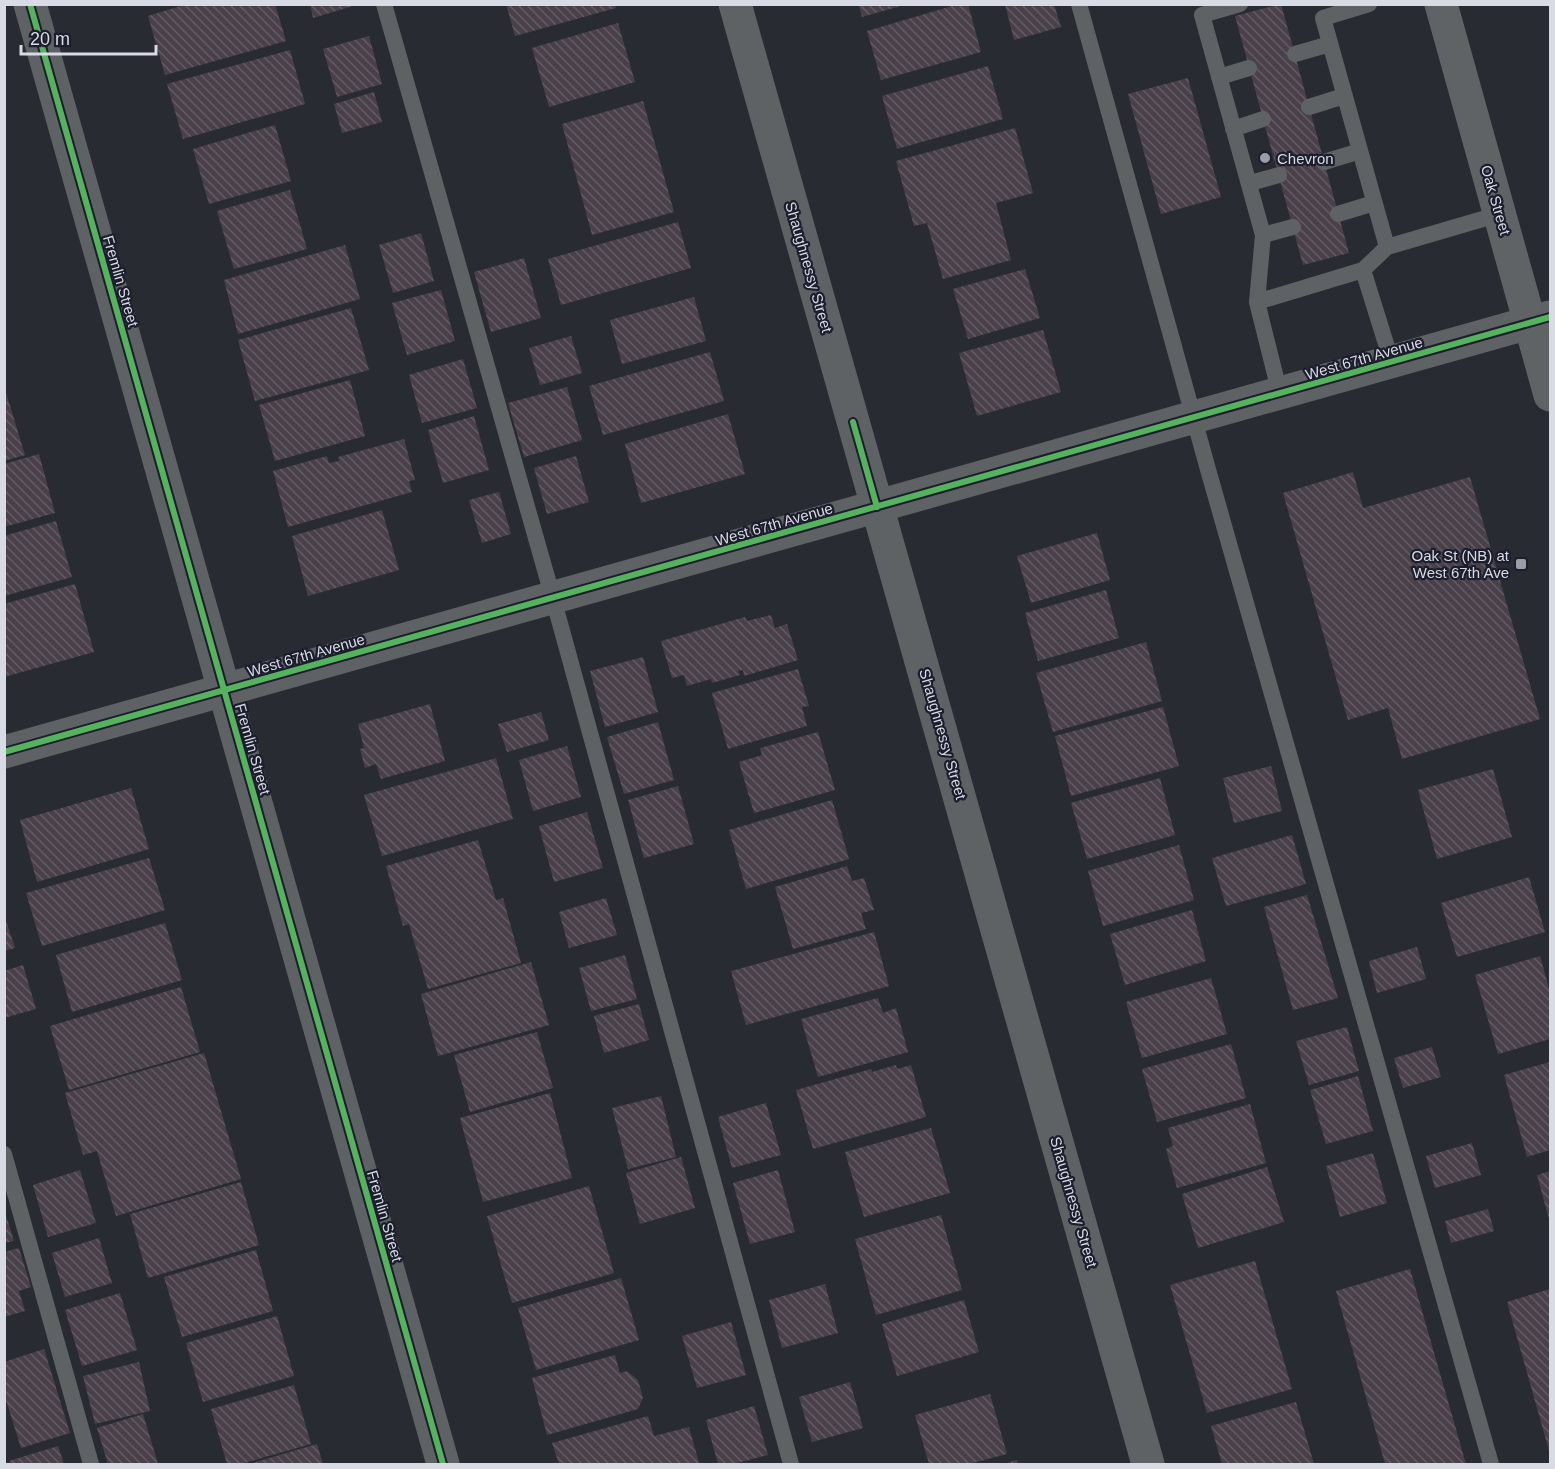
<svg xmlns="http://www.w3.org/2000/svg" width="1555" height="1469" viewBox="0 0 1555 1469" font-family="Helvetica,sans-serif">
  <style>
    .building { fill: url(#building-back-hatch) }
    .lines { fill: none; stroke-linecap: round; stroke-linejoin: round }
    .lane { stroke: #5f6264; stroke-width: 16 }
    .street { stroke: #5f6264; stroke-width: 33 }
    .primary { stroke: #606366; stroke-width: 33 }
    .cycleway-casing { stroke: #1c1e2d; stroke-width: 10 }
    .cycleway { stroke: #56b35d; stroke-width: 6 }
    .poi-dot { fill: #9b9da6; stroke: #1c1e2d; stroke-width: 2 }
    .labels { text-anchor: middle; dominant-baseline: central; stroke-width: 4.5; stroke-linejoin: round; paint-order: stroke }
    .poi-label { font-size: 15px; fill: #d8dae4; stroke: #1c1e2d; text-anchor: start }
    .street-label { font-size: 15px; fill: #d8dae4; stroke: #1c1e2d }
  </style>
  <defs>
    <pattern id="building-back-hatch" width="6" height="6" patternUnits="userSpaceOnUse" patternTransform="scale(1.5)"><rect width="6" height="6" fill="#49404a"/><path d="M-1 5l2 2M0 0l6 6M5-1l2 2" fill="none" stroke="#625b64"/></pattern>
  </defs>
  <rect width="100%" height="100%" fill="#292b33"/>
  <path class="building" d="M 187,4 L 275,4 L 286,41 L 165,75 L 148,16 Z
    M 310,4 L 356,4 L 356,5 L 313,18 Z
    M 506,4 L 615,4 L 616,8 L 515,36 Z
    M 959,4 L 968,4 L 981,52 L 881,80 L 867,31 Z
    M 1005,4 L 1054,4 L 1061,27 L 1014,40 Z
    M 1281,4 L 1349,253 L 1303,265 L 1235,16 Z
    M 859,5 L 904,5 L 862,17 Z
    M 618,23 L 635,82 L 549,107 L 532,48 Z
    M 369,36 L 382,84 L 337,97 L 323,49 Z
    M 290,50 L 305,104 L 183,139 L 167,84 Z
    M 988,66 L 1003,119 L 897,149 L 882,96 Z
    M 1188,78 L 1221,197 L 1161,214 L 1128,94 Z
    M 374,92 L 382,122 L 342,133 L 334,104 Z
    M 643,101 L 674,212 L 592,235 L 562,124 Z
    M 275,125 L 291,181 L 209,204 L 193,149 Z
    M 1015,128 L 1033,193 L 996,203 L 1011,260 L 943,279 L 927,223 L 914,226 L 896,161 Z
    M 290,190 L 307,249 L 234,269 L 217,211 Z
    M 678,222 L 691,268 L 561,305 L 548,259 Z
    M 421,233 L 434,281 L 393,293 L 379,245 Z
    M 345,245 L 360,299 L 238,334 L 224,280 Z
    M 524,258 L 541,318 L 491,332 L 474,272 Z
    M 1025,269 L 1040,318 L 968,339 L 953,289 Z
    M 441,290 L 455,341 L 407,355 L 392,303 Z
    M 694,297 L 706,341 L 622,364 L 610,320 Z
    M 351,308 L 369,370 L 255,401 L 238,340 Z
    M 1043,330 L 1061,392 L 977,416 L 959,353 Z
    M 571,336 L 582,373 L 540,385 L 529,348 Z
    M 710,352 L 724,401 L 603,435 L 589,386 Z
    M 463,359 L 477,408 L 422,423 L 409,375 Z
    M 350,380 L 365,436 L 275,461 L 259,405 Z
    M 4,386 L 25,455 L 4,461 Z
    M 567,387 L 582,440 L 524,457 L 508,403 Z
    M 728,414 L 745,474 L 641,503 L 625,444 Z
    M 474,416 L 489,470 L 443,483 L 428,430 Z
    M 404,439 L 415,480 L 409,481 L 412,492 L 288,527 L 273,471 L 327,456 L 329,463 L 339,461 L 338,457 Z
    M 39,454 L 55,513 L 4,527 L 4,464 Z
    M 576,456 L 589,502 L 547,514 L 534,468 Z
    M 1353,472 L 1363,508 L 1470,477 L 1540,719 L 1402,759 L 1388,708 L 1348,720 L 1283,493 Z
    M 499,492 L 511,534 L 482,543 L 469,500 Z
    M 382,510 L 399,570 L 308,596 L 292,536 Z
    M 56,521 L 72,577 L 4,596 L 4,536 Z
    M 1097,533 L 1110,580 L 1031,603 L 1017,556 Z
    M 75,584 L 94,652 L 4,677 L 4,604 Z
    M 1106,590 L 1119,638 L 1038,661 L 1025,613 Z
    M 771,615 L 775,628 L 787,624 L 798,660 L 744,676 L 743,670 L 738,671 L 740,675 L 712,683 L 711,679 L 687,686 L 684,675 L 672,678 L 661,641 L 745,617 L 747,621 Z
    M 1146,642 L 1162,701 L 1053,732 L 1036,673 Z
    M 643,657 L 658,712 L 605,727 L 590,671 Z
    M 798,669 L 809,706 L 802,707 L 807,726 L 728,749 L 712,693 Z
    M 430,704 L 445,761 L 381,779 L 376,764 L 365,768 L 360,749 L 364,748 L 358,724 Z
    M 1163,707 L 1179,766 L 1071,796 L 1055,736 Z
    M 541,712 L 549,740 L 507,752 L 498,724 Z
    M 658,722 L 674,780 L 624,794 L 607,737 Z
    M 818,732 L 835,790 L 754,813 L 739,762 L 762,755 L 760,748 Z
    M 567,746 L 581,797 L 533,811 L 519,760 Z
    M 496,758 L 513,819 L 382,856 L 364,795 Z
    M 1271,766 L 1282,811 L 1234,823 L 1223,778 Z
    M 1493,769 L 1512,837 L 1437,859 L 1418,790 Z
    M 1160,778 L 1175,835 L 1087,859 L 1071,803 Z
    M 678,786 L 694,844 L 644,858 L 628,800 Z
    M 131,788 L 149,849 L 37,882 L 20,820 Z
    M 832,800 L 849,859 L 746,889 L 729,830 Z
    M 587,812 L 603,868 L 554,882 L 539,826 Z
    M 1292,835 L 1306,884 L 1226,906 L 1212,858 Z
    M 478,840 L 496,900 L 503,898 L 521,963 L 428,989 L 409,924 L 403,926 L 386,866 Z
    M 1179,845 L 1194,900 L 1103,926 L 1088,871 Z
    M 149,858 L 165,910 L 42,946 L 26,893 Z
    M 847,866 L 852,881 L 864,878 L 874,910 L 861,913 L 866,929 L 793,949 L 775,887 Z
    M 1529,877 L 1545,932 L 1457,957 L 1441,903 Z
    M 1307,895 L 1338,998 L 1293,1010 L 1264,907 Z
    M 606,898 L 617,935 L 569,948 L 559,912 Z
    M 1192,910 L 1206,961 L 1125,985 L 1110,934 Z
    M 4,915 L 15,948 L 4,951 Z
    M 165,923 L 182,980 L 72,1012 L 56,955 Z
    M 874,932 L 889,986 L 746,1025 L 731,971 Z
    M 1417,947 L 1426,979 L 1377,993 L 1369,961 Z
    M 625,955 L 637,999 L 591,1011 L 579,968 Z
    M 1540,956 L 1550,992 L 1550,1039 L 1498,1054 L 1475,975 Z
    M 531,962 L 549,1025 L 438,1056 L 421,994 Z
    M 23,965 L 36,1009 L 4,1018 L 4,971 Z
    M 1211,978 L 1227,1034 L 1142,1058 L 1126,1002 Z
    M 181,987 L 200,1052 L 69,1090 L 50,1026 Z
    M 878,998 L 883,1013 L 896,1008 L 908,1052 L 818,1077 L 801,1019 Z
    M 639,1004 L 649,1040 L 604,1053 L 594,1016 Z
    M 1347,1027 L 1359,1071 L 1309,1085 L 1296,1041 Z
    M 537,1032 L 553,1088 L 470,1112 L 454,1055 Z
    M 1231,1044 L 1246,1098 L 1157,1122 L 1142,1069 Z
    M 1432,1047 L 1441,1077 L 1403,1088 L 1394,1058 Z
    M 204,1053 L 241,1179 L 116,1216 L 97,1151 L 83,1155 L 65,1093 Z
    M 1550,1062 L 1550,1150 L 1527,1157 L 1504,1075 Z
    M 896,1065 L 897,1069 L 911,1065 L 926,1117 L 813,1149 L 796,1090 L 871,1069 L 872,1072 Z
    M 1358,1076 L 1373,1131 L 1326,1144 L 1310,1090 Z
    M 550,1093 L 572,1178 L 483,1202 L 460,1118 Z
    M 661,1096 L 676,1157 L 628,1169 L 612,1108 Z
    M 766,1103 L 781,1155 L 732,1168 L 718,1117 Z
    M 1250,1104 L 1266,1163 L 1177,1188 L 1166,1149 L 1173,1146 L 1168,1128 Z
    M 931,1128 L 950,1193 L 864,1217 L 845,1152 Z
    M 1472,1143 L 1481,1175 L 1435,1188 L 1426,1156 Z
    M 1373,1153 L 1387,1203 L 1340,1217 L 1326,1166 Z
    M 681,1157 L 695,1208 L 640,1224 L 626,1173 Z
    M 1267,1167 L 1284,1222 L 1198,1248 L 1182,1194 Z
    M 80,1170 L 96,1223 L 48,1237 L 33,1185 Z
    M 778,1170 L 795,1232 L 750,1244 L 733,1183 Z
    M 1550,1171 L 1550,1223 L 1537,1175 Z
    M 241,1182 L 259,1245 L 148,1278 L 130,1214 Z
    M 589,1186 L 614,1273 L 512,1303 L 487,1216 Z
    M 4,1209 L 14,1241 L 4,1243 Z
    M 1488,1209 L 1494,1231 L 1451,1243 L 1445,1221 Z
    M 941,1215 L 962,1290 L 876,1315 L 855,1239 Z
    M 99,1238 L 112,1283 L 65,1297 L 52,1253 Z
    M 19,1248 L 31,1287 L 19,1291 L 25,1311 L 4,1317 L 4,1252 Z
    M 256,1250 L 273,1311 L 182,1337 L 164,1277 Z
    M 1255,1261 L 1292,1389 L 1207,1413 L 1170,1285 Z
    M 1410,1269 L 1466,1464 L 1385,1464 L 1336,1291 Z
    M 621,1278 L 639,1340 L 536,1370 L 518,1308 Z
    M 825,1284 L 838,1333 L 782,1348 L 769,1300 Z
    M 1550,1289 L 1550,1454 L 1507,1302 Z
    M 120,1293 L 137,1350 L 82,1366 L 65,1310 Z
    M 964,1300 L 979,1352 L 897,1376 L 882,1324 Z
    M 277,1316 L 294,1376 L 203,1402 L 186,1343 Z
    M 731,1322 L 746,1375 L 697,1388 L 682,1336 Z
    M 44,1349 L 70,1433 L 21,1448 L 4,1394 L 4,1362 Z
    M 615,1355 L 620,1373 L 627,1371 L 638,1380 L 643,1398 L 638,1409 L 547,1435 L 532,1378 Z
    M 139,1362 L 150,1411 L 95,1424 L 83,1376 Z
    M 850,1382 L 863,1428 L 812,1442 L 799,1397 Z
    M 294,1385 L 311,1444 L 241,1464 L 227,1464 L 211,1409 Z
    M 990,1394 L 1007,1454 L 969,1464 L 929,1464 L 915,1415 Z
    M 1296,1402 L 1314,1464 L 1222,1464 L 1211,1426 Z
    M 754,1406 L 768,1455 L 733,1464 L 718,1464 L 706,1420 Z
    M 143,1414 L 158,1464 L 108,1464 L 97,1428 Z
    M 648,1416 L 654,1436 L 689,1427 L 699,1463 L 559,1464 L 552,1443 Z
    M 317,1444 L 323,1464 L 249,1464 Z
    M 58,1446 L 64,1464 L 10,1464 L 9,1461 Z
    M 1017,1460 L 1018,1464 L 1003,1464 Z"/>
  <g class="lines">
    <path class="lane" d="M 384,4 L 553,598 L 791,1464
      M 1079,4 L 1209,473 L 1491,1464
      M 1240,4 L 1202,15 L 1263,235 L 1257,302
      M 1295,54 L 1330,44
      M 1219,77 L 1249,68
      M 1309,107 L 1344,96
      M 1233,129 L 1263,119
      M 1324,162 L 1360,151
      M 1250,183 L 1279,175
      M 1338,214 L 1374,203
      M 1263,235 L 1293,227
      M 1387,247 L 1500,214
      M 1363,270 L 1392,363
      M 1280,394 L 1257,302 L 1363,270 L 1387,247 L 1323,18 L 1369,4
      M 4,1154 L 91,1464"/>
    <path class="street" d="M 30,4 L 443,1464
      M 735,4 L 1148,1464
      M 4,752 L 1550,317"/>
    <path class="primary" d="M 1441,4 L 1550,395"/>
    <g class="cycleway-casing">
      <path id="cycleway" d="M 30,4 L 443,1464
        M 853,422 L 877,507
        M 4,752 L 1550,317"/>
    </g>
    <use href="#cycleway" class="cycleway"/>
  </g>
  <g class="poi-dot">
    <circle cx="1265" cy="158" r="6"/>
    <rect x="1515" y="558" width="12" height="12" rx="3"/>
  </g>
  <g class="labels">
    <g class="poi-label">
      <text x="1277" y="158">Chevron</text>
      <text x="1509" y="555" text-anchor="end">Oak St (NB) at<tspan x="1509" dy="17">West 67th Ave</tspan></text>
    </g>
    <g class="street-label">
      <text transform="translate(1496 200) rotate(74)">Oak Street</text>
      <text transform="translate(809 267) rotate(74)">Shaughnessy Street</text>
      <text transform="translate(121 281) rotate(74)">Fremlin Street</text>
      <text transform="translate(1364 358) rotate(-16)">West 67th Avenue</text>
      <text transform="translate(774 524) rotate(-16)">West 67th Avenue</text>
      <text transform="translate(306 655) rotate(-16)">West 67th Avenue</text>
      <text transform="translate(943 734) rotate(74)">Shaughnessy Street</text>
      <text transform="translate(253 749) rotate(74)">Fremlin Street</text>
      <text transform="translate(1074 1202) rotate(74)">Shaughnessy Street</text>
      <text transform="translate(385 1216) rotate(74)">Fremlin Street</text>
    </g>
  </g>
  <rect width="1555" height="1469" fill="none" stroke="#d8dae4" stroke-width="12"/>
  <path d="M21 45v9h135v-9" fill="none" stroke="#d8dae4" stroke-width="3"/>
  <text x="30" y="45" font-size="18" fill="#d8dae4" stroke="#1c1e2d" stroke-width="4.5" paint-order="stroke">20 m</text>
</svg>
